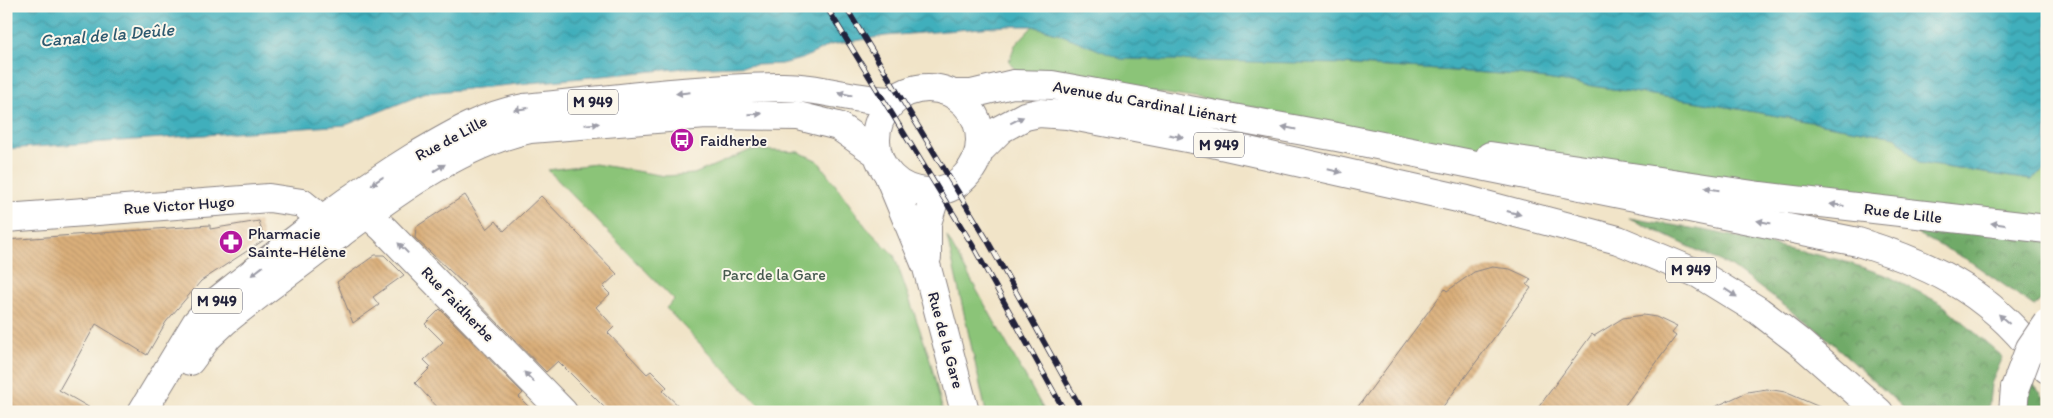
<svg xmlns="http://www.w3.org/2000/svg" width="2053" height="418" viewBox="0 0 2053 418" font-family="Itim,sans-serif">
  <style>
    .green { fill: #8bc478; stroke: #56735a }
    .forest { fill: url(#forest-crowns); stroke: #496652 }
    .water { fill: url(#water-waves); stroke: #31687c }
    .building { fill: url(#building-back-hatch) }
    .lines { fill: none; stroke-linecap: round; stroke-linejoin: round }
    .street-casing { stroke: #8a8382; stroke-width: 30 }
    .secondary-casing { stroke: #8a8382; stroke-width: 30 }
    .primary-casing { stroke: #8a8382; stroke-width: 30 }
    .street { stroke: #fff; stroke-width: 28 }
    .secondary { stroke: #fff; stroke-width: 28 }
    .primary { stroke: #fff; stroke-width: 28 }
    .rail-casing { stroke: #22223b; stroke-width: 5.5 }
    .rail { stroke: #fbf7ec; stroke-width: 4; stroke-dasharray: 11; stroke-linecap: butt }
    .primary-bridge-casing { stroke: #8a8382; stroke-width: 30; stroke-linecap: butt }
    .primary-bridge { stroke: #fff; stroke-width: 28 }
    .oneway { fill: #9c9ca7 }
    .labels { text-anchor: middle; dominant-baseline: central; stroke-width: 4; stroke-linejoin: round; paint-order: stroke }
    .shield { fill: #fbf7ec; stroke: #636270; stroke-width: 1 }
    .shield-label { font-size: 15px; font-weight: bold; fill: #22223b }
    .street-label { font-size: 16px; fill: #22223b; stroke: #fbf7ec }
    .poi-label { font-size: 16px; fill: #22223b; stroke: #fbf7ec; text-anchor: start }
    .park-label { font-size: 16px; fill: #475b50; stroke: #fbf7ec }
    .water-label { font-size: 18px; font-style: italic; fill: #2e5a6f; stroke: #fbf7ec }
  </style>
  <defs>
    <pattern id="forest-crowns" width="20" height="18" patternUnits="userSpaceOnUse" patternTransform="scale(1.25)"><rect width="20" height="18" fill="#70aa68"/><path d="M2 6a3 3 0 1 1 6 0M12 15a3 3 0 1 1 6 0" fill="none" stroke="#5c8a57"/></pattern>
    <pattern id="water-waves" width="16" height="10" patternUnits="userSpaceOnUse" patternTransform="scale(1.25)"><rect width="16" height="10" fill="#40afbc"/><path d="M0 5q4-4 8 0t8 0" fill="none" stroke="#358e9a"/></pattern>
    <pattern id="building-back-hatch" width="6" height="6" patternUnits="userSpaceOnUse" patternTransform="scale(1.25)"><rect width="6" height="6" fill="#daaf7a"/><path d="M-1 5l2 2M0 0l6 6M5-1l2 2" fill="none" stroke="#bb966a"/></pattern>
  </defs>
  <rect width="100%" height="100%" fill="#fbf7ec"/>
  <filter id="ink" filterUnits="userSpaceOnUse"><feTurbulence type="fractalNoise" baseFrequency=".02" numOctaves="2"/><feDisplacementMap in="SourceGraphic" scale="10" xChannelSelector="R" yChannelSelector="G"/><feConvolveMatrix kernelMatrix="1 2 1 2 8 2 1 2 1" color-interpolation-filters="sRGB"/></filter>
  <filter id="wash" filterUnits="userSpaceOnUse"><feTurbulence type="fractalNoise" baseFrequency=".0096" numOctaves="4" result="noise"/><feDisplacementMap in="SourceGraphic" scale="20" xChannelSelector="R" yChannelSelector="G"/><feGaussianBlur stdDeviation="1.12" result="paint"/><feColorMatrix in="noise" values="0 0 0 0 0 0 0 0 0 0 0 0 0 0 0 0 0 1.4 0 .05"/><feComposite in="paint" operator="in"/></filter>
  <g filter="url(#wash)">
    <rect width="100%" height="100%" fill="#f1e4c8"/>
    <path class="green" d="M 1033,26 L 1057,33 L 1342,64 L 1519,75 L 1693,101 L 1896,137 L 1918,163 L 2031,180 L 2047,168 L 2047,229 L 1337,137 L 1259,108 L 1016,71 L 1009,61 L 1015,45 Z
      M 751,150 L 799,152 L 818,161 L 866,227 L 894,255 L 929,356 L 943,412 L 765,412 L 666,308 L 674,300 L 548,170 L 595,164 L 665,176 L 694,174 Z
      M 947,237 L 1045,412 L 986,412 Z"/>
    <path class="forest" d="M 1629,218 L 1709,231 L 1840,260 L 1888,276 L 1942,304 L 2003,357 L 1991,384 L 1988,412 L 1908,412 L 1820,332 L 1732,267 Z
      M 1890,220 L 2047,240 L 2047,295 L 2034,306 L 1968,260 Z
      M 2032,383 L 2043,396 L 2047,412 L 2027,412 L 2027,403 Z"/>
    <path class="water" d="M 6,6 L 2047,6 L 2047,168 L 2031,180 L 1918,163 L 1896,137 L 1693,101 L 1519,75 L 1342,64 L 1121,59 L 1057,33 L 1033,26 L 1005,26 L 885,36 L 830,45 L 802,59 L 781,64 L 685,68 L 426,93 L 346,125 L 6,149 Z"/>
    <g id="blocks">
      <path class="building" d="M 465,195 L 487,229 L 496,221 L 504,231 L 541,196 L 617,274 L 603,287 L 610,294 L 596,307 L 614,327 L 608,333 L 647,374 L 651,371 L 667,387 L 663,391 L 685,412 L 609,412 L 558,361 L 546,372 L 463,287 L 465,285 L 415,238 L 416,227 Z
        M 259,221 L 264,240 L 201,281 L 166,322 L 147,355 L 96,324 L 59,390 L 97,412 L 6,412 L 6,240 L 210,225 L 210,229 Z
        M 375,255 L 384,255 L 404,275 L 373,297 L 379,305 L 353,323 L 337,282 Z
        M 1492,267 L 1510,269 L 1521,274 L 1531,279 L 1527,285 L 1531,288 L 1439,412 L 1354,412 L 1445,289 L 1447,291 L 1474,272 Z
        M 440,309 L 523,393 L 519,397 L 534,412 L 442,412 L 415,383 L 431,367 L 424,360 L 443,342 L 425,324 Z
        M 1643,315 L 1656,317 L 1677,327 L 1672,333 L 1676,336 L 1620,412 L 1535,412 L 1592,334 L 1594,336 L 1623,318 Z
        M 1767,389 L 1785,392 L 1831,412 L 1704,412 L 1747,392 Z"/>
    </g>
  </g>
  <g filter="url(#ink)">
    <use href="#blocks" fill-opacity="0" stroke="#8a8382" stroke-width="1"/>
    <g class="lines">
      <g class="street-casing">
        <path id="street" d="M 888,174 L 927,268 L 965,412
          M 351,199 L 384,229 L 563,412
          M 6,218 L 269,198 L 302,203 L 340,234
          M 927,257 L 927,223 L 937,191"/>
      </g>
      <g class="secondary-casing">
        <path id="secondary" d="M 1490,156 L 1760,196 L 2047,229"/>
      </g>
      <g class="primary-casing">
        <path id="primary" d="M876 140a52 52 0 1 1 104 0a52 52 0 1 1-104 0Z
          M 953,94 L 971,94 L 1013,84 L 1052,85 L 1337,137 L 1858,242 C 1940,267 1996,297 2047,369
          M 980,150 L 1001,129 L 1025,116 L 1039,113 L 1067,115 L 1208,142 L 1467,200 L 1618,240 L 1699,274 L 1759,311 L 1798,341 L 1879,412
          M 190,361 L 208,337 L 224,322 C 254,297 286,275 317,251 C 377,206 456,144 530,129 L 706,115 L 798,116 L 838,126 L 878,154
          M 142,412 L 196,323 L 213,304 C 279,252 345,199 417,155 C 451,135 484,115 524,108 C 609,100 694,88 779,87 C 818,86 855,101 893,101
          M 2013,412 L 2015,388"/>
      </g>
      <use href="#street" class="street"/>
      <use href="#secondary" class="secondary"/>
      <use href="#primary" class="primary"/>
      <g class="rail-casing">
        <path id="rail" d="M 826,6 L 973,246 L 1065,412
          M 845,6 L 986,238 L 1083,412"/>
      </g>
      <use href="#rail" class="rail"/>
      <g class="primary-bridge-casing">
        <path id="primary-bridge" d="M 2015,388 L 2030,348 L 2047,323"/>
      </g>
      <use href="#primary-bridge" class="primary-bridge"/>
    </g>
    <defs><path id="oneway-solid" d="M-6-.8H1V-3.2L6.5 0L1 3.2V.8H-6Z" transform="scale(1.25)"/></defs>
    <g class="oneway">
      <use href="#oneway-solid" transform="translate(683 93) rotate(174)"/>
      <use href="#oneway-solid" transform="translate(845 94) rotate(-168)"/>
      <use href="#oneway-solid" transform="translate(521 109) rotate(172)"/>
      <use href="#oneway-solid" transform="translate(755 114) rotate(-1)"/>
      <use href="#oneway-solid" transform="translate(1017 120) rotate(-26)"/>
      <use href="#oneway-solid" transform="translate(592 124) rotate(-5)"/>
      <use href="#oneway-solid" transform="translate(1289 128) rotate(-169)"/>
      <use href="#oneway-solid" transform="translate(1176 136) rotate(11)"/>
      <use href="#oneway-solid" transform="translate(439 168) rotate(-31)"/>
      <use href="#oneway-solid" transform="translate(1335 171) rotate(13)"/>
      <use href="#oneway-solid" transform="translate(377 181) rotate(146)"/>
      <use href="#oneway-solid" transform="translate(1712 189) rotate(-171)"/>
      <use href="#oneway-solid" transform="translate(1837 205) rotate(-173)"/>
      <use href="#oneway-solid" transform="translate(1514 213) rotate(15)"/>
      <use href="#oneway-solid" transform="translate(1764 222) rotate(-169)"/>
      <use href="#oneway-solid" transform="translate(1998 224) rotate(-173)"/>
      <use href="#oneway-solid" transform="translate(403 248) rotate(-134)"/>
      <use href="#oneway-solid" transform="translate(257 271) rotate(142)"/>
      <use href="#oneway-solid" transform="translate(1731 293) rotate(33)"/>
      <use href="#oneway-solid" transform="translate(2004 319) rotate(-138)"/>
      <use href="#oneway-solid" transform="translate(529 377) rotate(-134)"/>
    </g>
  </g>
  <defs>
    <g id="bus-disc" transform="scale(1.25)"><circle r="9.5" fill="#b5179e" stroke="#fbf7ec"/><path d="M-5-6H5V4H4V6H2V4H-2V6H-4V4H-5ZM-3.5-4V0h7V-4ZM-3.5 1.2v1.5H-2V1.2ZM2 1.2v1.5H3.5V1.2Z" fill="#fff"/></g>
    <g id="pharmacy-disc" transform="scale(1.25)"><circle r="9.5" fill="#b5179e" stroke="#fbf7ec"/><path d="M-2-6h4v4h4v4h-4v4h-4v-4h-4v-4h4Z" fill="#fff"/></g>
  </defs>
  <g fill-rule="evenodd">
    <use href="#bus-disc" x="682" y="140"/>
    <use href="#pharmacy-disc" x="231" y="242"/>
  </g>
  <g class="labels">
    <g class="shield">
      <rect x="568" y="89.5" width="50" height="25" rx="4"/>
      <rect x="1194" y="132.5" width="50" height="25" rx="4"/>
      <rect x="1666" y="257.5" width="50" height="25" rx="4"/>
      <rect x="192" y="288.5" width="50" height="25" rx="4"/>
    </g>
    <g class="shield-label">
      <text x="593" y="102">M 949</text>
      <text x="1219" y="145">M 949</text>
      <text x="1691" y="270">M 949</text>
      <text x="217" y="301">M 949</text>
    </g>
    <g class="street-label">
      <text transform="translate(1145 102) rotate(10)">Avenue du Cardinal Liénart</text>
      <text transform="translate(451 138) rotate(-28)">Rue de Lille</text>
      <text transform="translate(179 205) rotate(-4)">Rue Victor Hugo</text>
      <text transform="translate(1903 213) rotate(7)">Rue de Lille</text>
      <text transform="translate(458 304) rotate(46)">Rue Faidherbe</text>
      <text transform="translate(946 340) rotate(75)">Rue de la Gare</text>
    </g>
    <g class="poi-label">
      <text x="700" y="140">Faidherbe</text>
      <text x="248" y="233">Pharmacie<tspan x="248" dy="18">Sainte-Hélène</tspan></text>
    </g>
    <g class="park-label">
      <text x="774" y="274">Parc de la Gare</text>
    </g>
    <g class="water-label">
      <text transform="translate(107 35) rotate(-5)">Canal de la Deûle</text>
    </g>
  </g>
  <rect width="2053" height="418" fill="none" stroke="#fbf7ec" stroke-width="25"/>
</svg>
